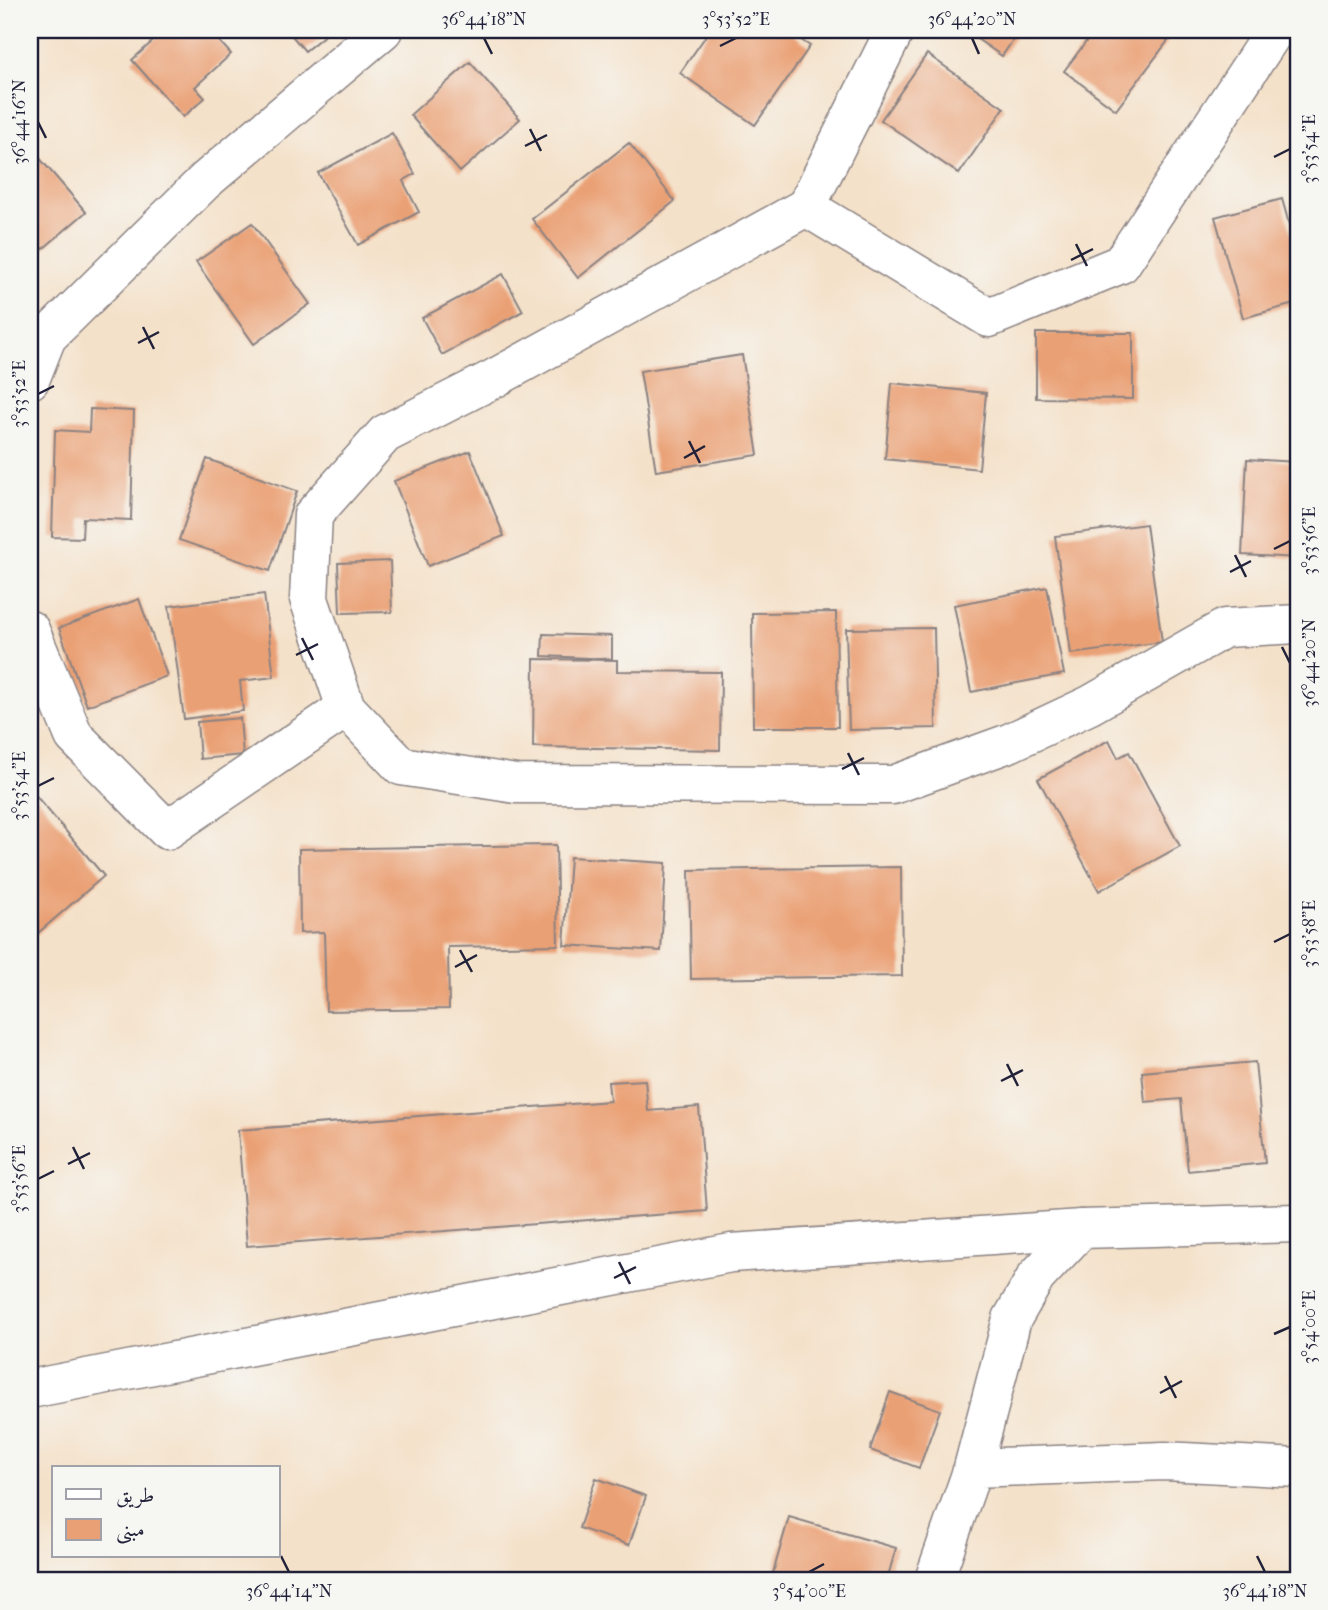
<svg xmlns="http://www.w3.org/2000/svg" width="1328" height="1610" viewBox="0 0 1328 1610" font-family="'IM FELL French Canon',Amiri,serif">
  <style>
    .building { fill: #eaa075 }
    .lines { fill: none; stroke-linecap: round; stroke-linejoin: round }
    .minor-casing { stroke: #8b8282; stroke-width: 41 }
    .secondary-casing { stroke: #8b8282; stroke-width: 41 }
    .minor { stroke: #fff; stroke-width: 38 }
    .secondary { stroke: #fff; stroke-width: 38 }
    .ticks { fill: none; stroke: #22223b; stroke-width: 2.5 }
    .neatline { fill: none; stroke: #22223b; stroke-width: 2.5 }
    .ticks-label { font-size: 18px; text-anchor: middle; fill: #22223b }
  </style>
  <rect width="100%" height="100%" fill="#f6f6f2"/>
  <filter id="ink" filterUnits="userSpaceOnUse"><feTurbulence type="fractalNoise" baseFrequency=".0143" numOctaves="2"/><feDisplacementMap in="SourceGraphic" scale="14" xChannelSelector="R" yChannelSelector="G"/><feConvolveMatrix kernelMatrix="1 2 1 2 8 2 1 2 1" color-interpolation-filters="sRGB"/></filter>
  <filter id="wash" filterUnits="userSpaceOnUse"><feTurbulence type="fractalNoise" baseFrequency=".00686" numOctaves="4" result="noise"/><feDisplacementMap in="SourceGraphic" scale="28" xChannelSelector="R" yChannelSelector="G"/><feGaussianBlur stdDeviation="1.57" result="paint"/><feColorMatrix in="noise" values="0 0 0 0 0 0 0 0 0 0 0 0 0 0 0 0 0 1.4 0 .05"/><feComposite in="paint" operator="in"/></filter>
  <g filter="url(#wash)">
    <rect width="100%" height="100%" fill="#f4e1c9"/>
    <g id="blocks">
      <path class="building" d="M 165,30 L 209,30 L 231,54 L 195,87 L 205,98 L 183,117 L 132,60 Z
        M 287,30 L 331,30 L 305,51 Z
        M 710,30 L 786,30 L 810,46 L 755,125 L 680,73 Z
        M 964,30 L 1020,30 L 1002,56 Z
        M 1095,30 L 1176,30 L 1116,110 L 1064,71 Z
        M 927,54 L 1004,108 L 959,174 L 881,120 Z
        M 470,62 L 520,119 L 460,172 L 410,115 Z
        M 392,133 L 415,174 L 403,181 L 419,212 L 358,245 L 318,173 Z
        M 629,143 L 675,201 L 578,278 L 532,219 Z
        M 30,147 L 86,212 L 30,260 Z
        M 1282,199 L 1298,256 L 1298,303 L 1243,318 L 1215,217 Z
        M 252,223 L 310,304 L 254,344 L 196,262 Z
        M 503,274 L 523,311 L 442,355 L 422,318 Z
        M 1036,333 L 1133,333 L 1133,399 L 1036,398 Z
        M 742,355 L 758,455 L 656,471 L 640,371 Z
        M 892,383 L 986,393 L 979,469 L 885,459 Z
        M 90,409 L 134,411 L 131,520 L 83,518 L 82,538 L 52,537 L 55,430 L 89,432 Z
        M 470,451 L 504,536 L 428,566 L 394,481 Z
        M 207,459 L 297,491 L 270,571 L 179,540 Z
        M 1247,459 L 1298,462 L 1298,558 L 1242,555 Z
        M 1146,524 L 1162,642 L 1071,654 L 1055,536 Z
        M 390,561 L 392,612 L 340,613 L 338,563 Z
        M 1047,587 L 1064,674 L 971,692 L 954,605 Z
        M 264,594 L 274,677 L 240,681 L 243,711 L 184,719 L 169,606 Z
        M 139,599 L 167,676 L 87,706 L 59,628 Z
        M 836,612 L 838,727 L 753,727 L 752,613 Z
        M 934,628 L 936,728 L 849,730 L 846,629 Z
        M 543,634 L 612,636 L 612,659 L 542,656 Z
        M 534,659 L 617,660 L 617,671 L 721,672 L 720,750 L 533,747 Z
        M 240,718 L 243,755 L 200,759 L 197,722 Z
        M 1109,740 L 1118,758 L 1129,752 L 1180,846 L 1099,891 L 1038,779 Z
        M 30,789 L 104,876 L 30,940 Z
        M 556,845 L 558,945 L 448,947 L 449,1009 L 326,1011 L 324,932 L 300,933 L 299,849 Z
        M 570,857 L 666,863 L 661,951 L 564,945 Z
        M 901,867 L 902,976 L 691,979 L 689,870 Z
        M 1255,1062 L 1265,1163 L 1188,1171 L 1181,1099 L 1145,1102 L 1142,1072 Z
        M 645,1080 L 648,1111 L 699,1107 L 707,1211 L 247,1246 L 238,1130 L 610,1101 L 608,1082 Z
        M 890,1392 L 940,1410 L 919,1468 L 870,1450 Z
        M 596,1478 L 646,1496 L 629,1545 L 579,1528 Z
        M 789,1517 L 896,1548 L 887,1580 L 771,1580 Z"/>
    </g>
  </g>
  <g filter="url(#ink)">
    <use href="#blocks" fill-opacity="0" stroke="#8b8282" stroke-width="2"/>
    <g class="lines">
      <g class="minor-casing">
        <path id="minor" d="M 806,207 L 989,318 L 1121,264 L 1275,30
          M 30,380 L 47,337 L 205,181 L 383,30
          M 30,630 L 74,736 L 167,830 L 346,708 L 401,766 L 516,784 L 893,785 L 1009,743 L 1090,705 L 1225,628 L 1298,624
          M 346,708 L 309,599 L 313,515 L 385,434 L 495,378 L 806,207 L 895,30
          M 973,1468 L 1165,1461 L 1298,1468
          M 934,1580 L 973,1468 L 1012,1319 L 1036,1277 L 1081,1229"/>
      </g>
      <g class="secondary-casing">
        <path id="secondary" d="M 30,1389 L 731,1253 L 1081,1229 L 1298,1223"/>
      </g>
      <use href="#minor" class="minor"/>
      <use href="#secondary" class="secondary"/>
    </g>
  </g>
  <path class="ticks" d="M 484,38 L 492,54M 972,38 L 979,54M 720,46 L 736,38M 38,122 L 46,138M 530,129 L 541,151M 525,146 L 547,135M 1274,157 L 1290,149M 1076,244 L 1087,266M 1071,260 L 1093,249M 143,327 L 154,349M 138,343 L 159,332M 38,394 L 54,386M 689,441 L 700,463M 684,458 L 705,446M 1274,549 L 1290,541M 1235,555 L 1246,577M 1230,572 L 1251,561M 302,638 L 313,660M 1282,647 L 1290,663M 296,655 L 318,644M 848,753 L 859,775M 842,769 L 864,758M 38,786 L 54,778M 1274,942 L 1290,934M 460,950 L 472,972M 455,967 L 477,955M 1007,1064 L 1018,1086M 1001,1081 L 1023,1070M 73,1147 L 84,1169M 68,1164 L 90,1153M 38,1179 L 54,1171M 619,1262 L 630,1284M 614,1278 L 636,1267M 1274,1334 L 1290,1327M 1165,1376 L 1176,1398M 1160,1393 L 1182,1381M 281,1556 L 289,1572M 1257,1556 L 1265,1572M 809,1572 L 824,1564"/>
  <rect width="1328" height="1610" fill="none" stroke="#f6f6f2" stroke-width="77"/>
  <rect x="52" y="1466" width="228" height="91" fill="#f6f6f2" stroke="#a1a1a9" stroke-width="2"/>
  <rect x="66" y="1489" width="35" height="10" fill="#ffffff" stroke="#a1a1a9" stroke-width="2"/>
  <text x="116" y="1502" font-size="21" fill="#22223b">طريق</text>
  <rect x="66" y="1519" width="35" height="21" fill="#eaa075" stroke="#a1a1a9" stroke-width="2"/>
  <text x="116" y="1536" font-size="21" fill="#22223b">مبنى</text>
  <rect x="38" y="38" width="1252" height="1534" class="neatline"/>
  <g class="ticks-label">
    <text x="484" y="25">36°44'18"N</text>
    <text x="736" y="25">3°53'52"E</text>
    <text x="972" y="25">36°44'20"N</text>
    <text transform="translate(19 122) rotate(-90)" y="6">36°44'16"N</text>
    <text transform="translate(1309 149) rotate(-90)" y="6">3°53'54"E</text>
    <text transform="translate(19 394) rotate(-90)" y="6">3°53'52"E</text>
    <text transform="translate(1309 541) rotate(-90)" y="6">3°53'56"E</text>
    <text transform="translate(1309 663) rotate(-90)" y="6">36°44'20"N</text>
    <text transform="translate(19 786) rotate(-90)" y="6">3°53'54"E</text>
    <text transform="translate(1309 934) rotate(-90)" y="6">3°53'58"E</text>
    <text transform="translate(19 1179) rotate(-90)" y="6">3°53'56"E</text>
    <text transform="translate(1309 1327) rotate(-90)" y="6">3°54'00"E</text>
    <text x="289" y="1597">36°44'14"N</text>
    <text x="809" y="1597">3°54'00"E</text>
    <text x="1265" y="1597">36°44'18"N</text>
  </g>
</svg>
